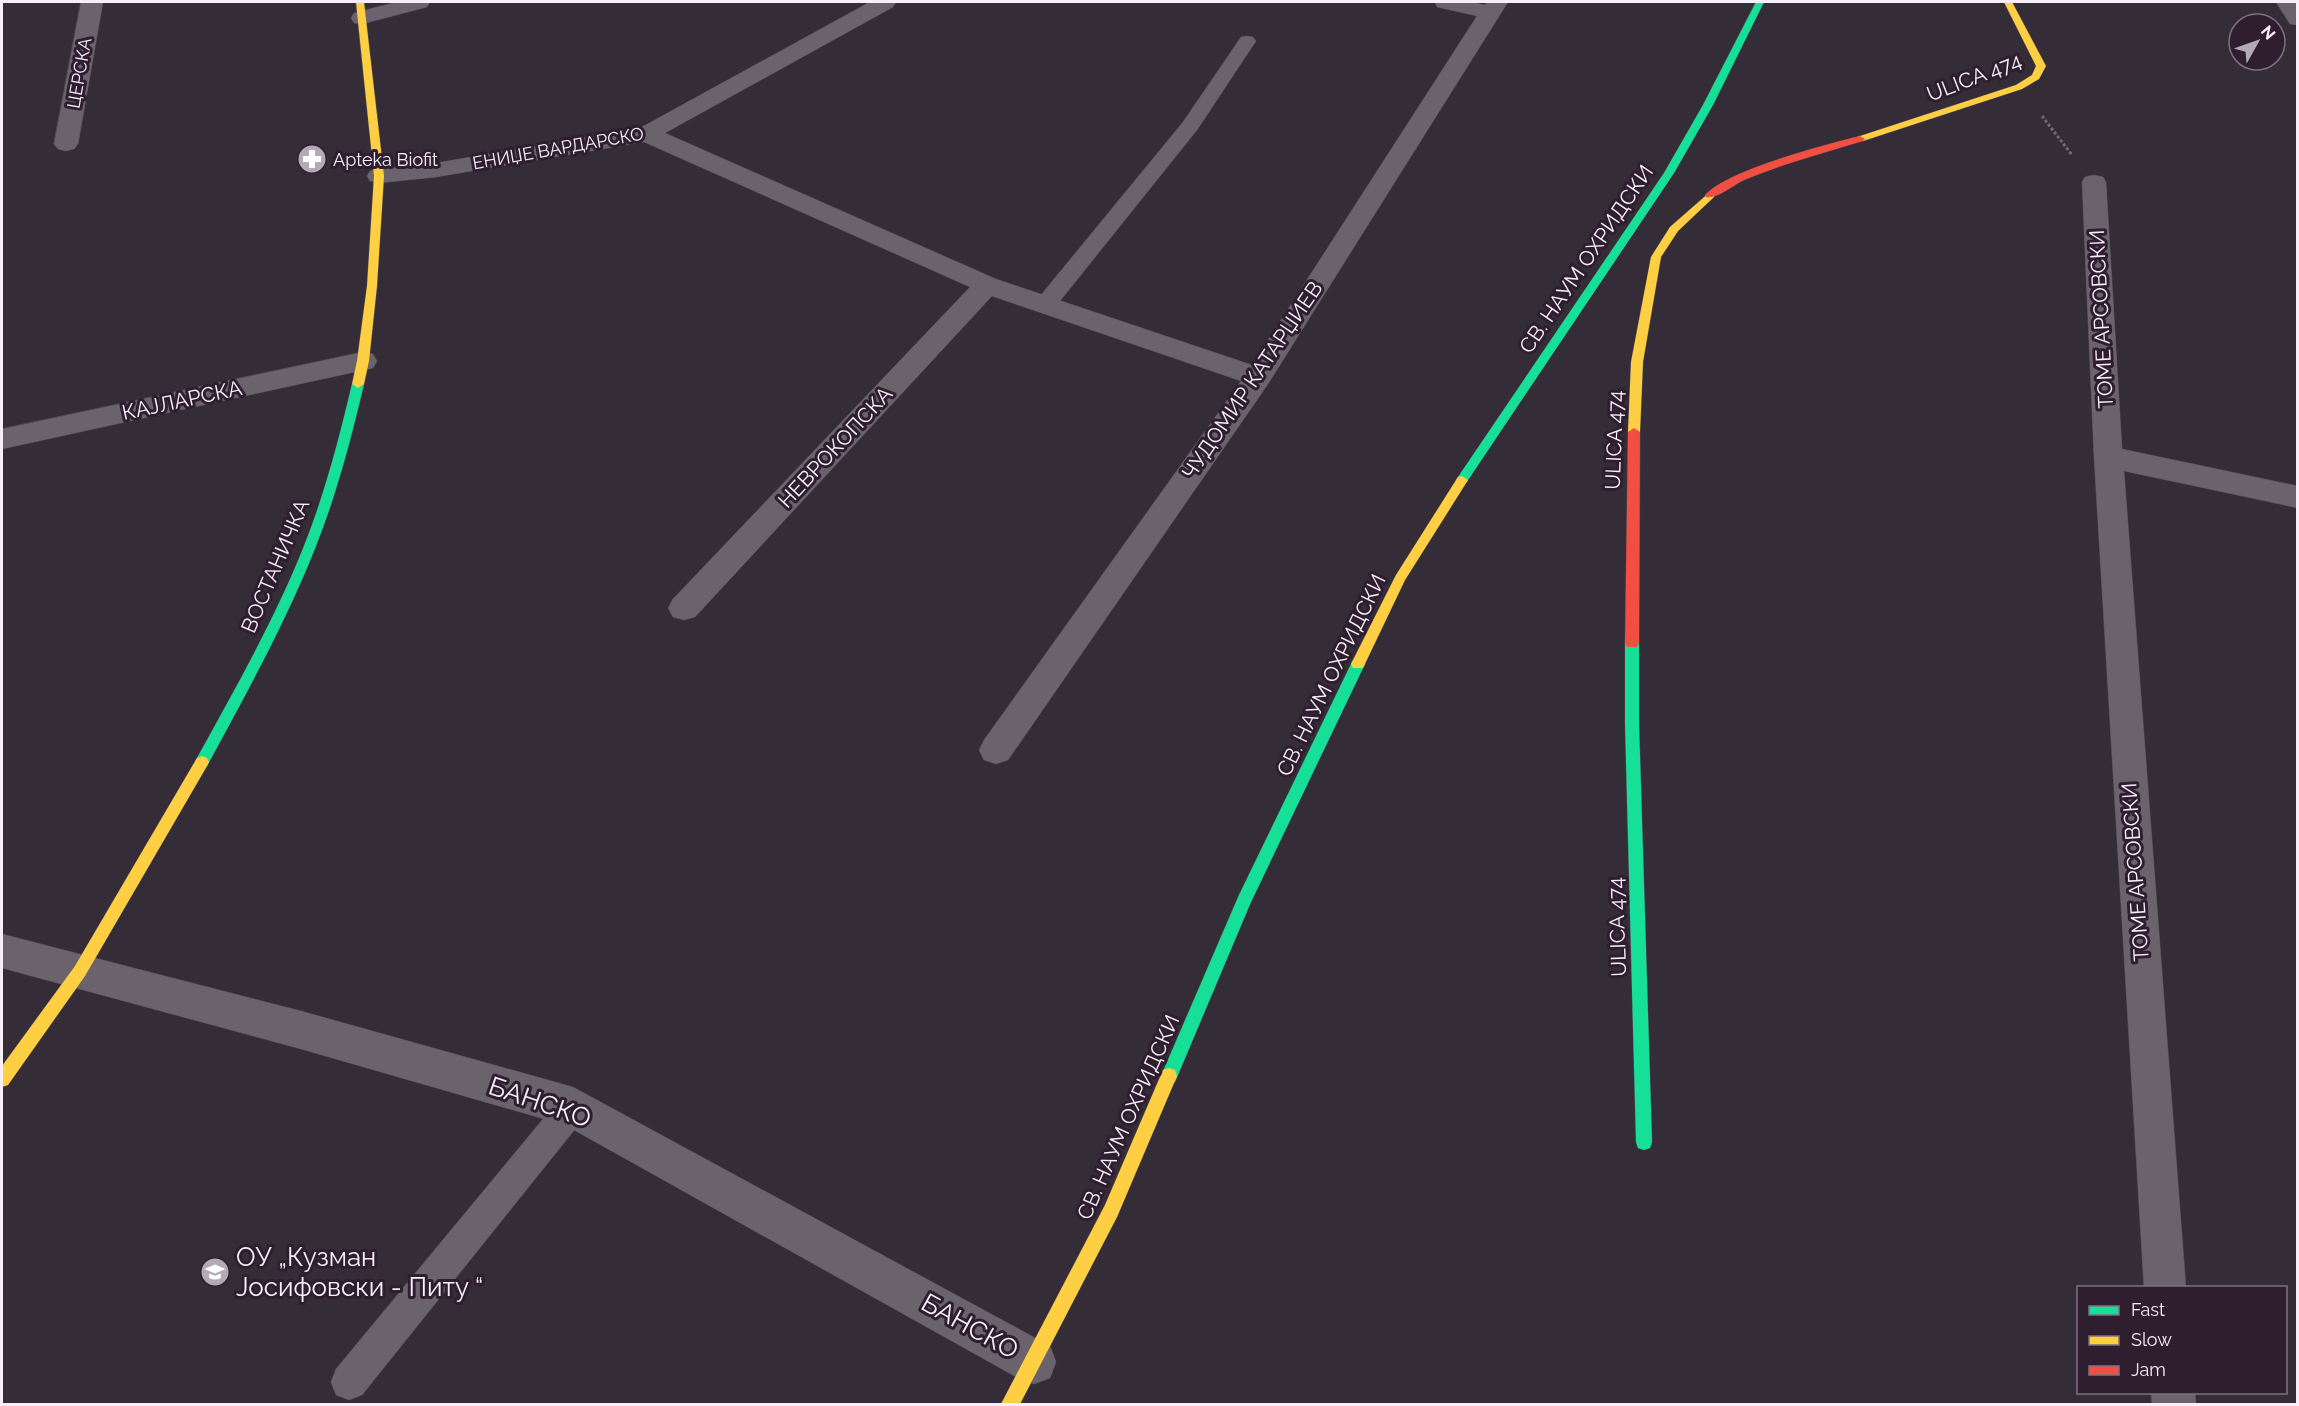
<svg xmlns="http://www.w3.org/2000/svg" width="2299" height="1406" viewBox="0 0 2299 1406" font-family="Raleway,sans-serif">
  <style>
    .lines { fill: none; stroke-linecap: round; stroke-linejoin: round }
    .lane-casing { stroke: #504951; stroke-width: 1 }
    .street-casing { stroke: #504951; stroke-width: 1 }
    .fast-casing { stroke: #504951; stroke-width: 1 }
    .slow-casing { stroke: #504951; stroke-width: 1 }
    .jam-casing { stroke: #504951; stroke-width: 1 }
    .path { stroke: #706871; stroke-width: 3; stroke-dasharray: 3 2; stroke-linecap: butt }
    .lane { fill: #6b636c; fill-rule: evenodd }
    .street { fill: #6b636c; fill-rule: evenodd }
    .fast { fill: #16e098; fill-rule: evenodd }
    .slow { fill: #ffcf43; fill-rule: evenodd }
    .jam { fill: #f24e42; fill-rule: evenodd }
    .labels { text-anchor: middle; dominant-baseline: central; stroke-width: 6; stroke-linejoin: round; paint-order: stroke }
    .far-street-label { font-size: 18px; fill: #f8eefa; stroke: #2e1e30 }
    .far-poi-label { font-size: 18px; fill: #f8eefa; stroke: #2e1e30; text-anchor: start }
    .street-label { font-size: 21px; fill: #f8eefa; stroke: #2e1e30 }
    .near-street-label { font-size: 26px; fill: #f8eefa; stroke: #2e1e30 }
    .near-poi-label { font-size: 26px; fill: #f8eefa; stroke: #2e1e30; text-anchor: start }
  </style>
  <rect width="100%" height="100%" fill="#342c36"/>
  <g class="lines">
    <g class="lane-casing">
      <path id="lane" d="M 1247,36 L 1253,37 L 1256,41 L 1197,130 L 1052,311 L 1044,313 L 1036,311 L 1033,306 L 1036,301 L 1183,122 L 1241,37 Z
        M 573,1091 L 584,1096 L 589,1107 L 584,1118 L 362,1395 L 349,1400 L 336,1395 L 331,1382 L 336,1369 L 562,1096 Z"/>
    </g>
    <g class="street-casing">
      <path id="street" d="M 81,2 L 103,2 L 78,144 L 74,149 L 66,151 L 58,149 L 54,144 Z
        M 397,2 L 430,2 L 427,7 L 362,24 L 354,23 L 351,18 L 354,13 Z
        M 870,2 L 896,2 L 893,7 L 665,133 L 996,279 L 1252,365 L 1477,16 L 1437,7 L 1435,2 L 1471,2 L 1485,5 L 1487,2 L 1508,2 L 1268,384 L 1008,760 L 996,764 L 984,760 L 979,750 L 984,740 L 1241,381 L 992,296 L 695,617 L 684,620 L 673,617 L 668,608 L 673,599 L 970,287 L 644,142 L 436,177 L 379,183 L 370,181 L 367,176 L 370,171 L 379,169 L 436,163 L 640,128 Z
        M 2276,2 L 2296,2 L 2298,25 L 2290,24 Z
        M 2094,175 L 2103,177 L 2106,182 L 2122,449 L 2298,486 L 2298,508 L 2124,471 L 2186,1288 L 2144,1288 L 2094,457 L 2082,182 L 2085,177 Z
        M 363,352 L 373,354 L 377,361 L 373,368 L 2,449 L 2,429 Z
        M 2,934 L 301,1011 L 573,1087 L 1050,1346 L 1056,1362 L 1050,1378 L 1034,1384 L 1018,1378 L 565,1125 L 301,1049 L 2,968 Z
        M 2151,1392 L 2195,1392 L 2196,1404 L 2152,1404 Z"/>
    </g>
    <g class="fast-casing">
      <path id="fast" d="M 1756,2 L 1764,2 L 1713,105 L 1674,173 L 1466,483 L 1458,483 L 1456,480 L 1458,477 L 1664,173 L 1703,105 Z
        M 358,380 L 364,384 C 351,439 337,493 316,546 C 286,622 246,694 207,766 L 202,768 L 197,766 L 195,762 L 197,758 C 235,689 275,619 304,546 C 325,493 339,439 352,384 Z
        M 1632,638 L 1637,639 L 1639,643 L 1639,723 L 1652,1142 L 1650,1148 L 1644,1150 L 1638,1148 L 1636,1142 L 1625,723 L 1625,643 L 1627,639 Z
        M 1358,659 L 1363,660 L 1365,664 L 1251,902 L 1175,1082 L 1169,1084 L 1163,1082 L 1161,1076 L 1239,895 L 1351,664 L 1353,660 Z"/>
    </g>
    <g class="slow-casing">
      <path id="slow" d="M 356,2 L 364,2 L 384,176 L 377,286 L 369,361 L 364,384 L 358,388 L 352,384 L 357,361 L 367,286 L 374,176 Z
        M 2004,2 L 2012,2 L 2046,66 L 2039,79 L 2022,89 L 1863,141 L 1857,141 L 1857,137 L 2016,85 L 2032,75 L 2036,66 Z
        M 1710,192 L 1714,193 L 1714,197 L 1678,231 L 1661,257 L 1643,362 L 1640,432 L 1638,435 L 1630,435 L 1628,432 L 1631,362 L 1651,257 L 1670,227 Z
        M 1462,476 L 1468,480 L 1405,580 L 1363,668 L 1353,668 L 1351,664 L 1396,575 L 1458,477 Z
        M 202,756 L 207,758 L 209,762 L 207,766 L 85,976 L 8,1085 L 2,1087 L 2,1066 L 75,966 L 197,758 Z
        M 1169,1068 L 1175,1070 L 1177,1076 L 1117,1217 L 1020,1404 L 1001,1404 L 1105,1205 L 1163,1070 Z"/>
    </g>
    <g class="jam-casing">
      <path id="jam" d="M 1860,136 L 1865,139 L 1863,141 C 1823,153 1782,164 1744,180 C 1733,185 1718,199 1706,197 L 1705,195 C 1728,170 1824,145 1860,136 Z
        M 1634,428 L 1640,432 L 1639,643 L 1637,647 L 1627,647 L 1625,643 L 1628,432 Z"/>
    </g>
    <path class="path" d="M 2042,116 L 2072,155"/>
    <use href="#lane" class="lane"/>
    <use href="#street" class="street"/>
    <use href="#fast" class="fast"/>
    <use href="#slow" class="slow"/>
    <use href="#jam" class="jam"/>
  </g>
  <defs>
    <g id="pharmacy-disc" transform="scale(1.5)"><circle r="9.5" fill="#b3aab5" stroke="#2e1e30"/><path d="M-2-6h4v4h4v4h-4v4h-4v-4h-4v-4h4Z" fill="#fff"/></g>
    <g id="school-disc" transform="scale(1.5)"><circle r="9.5" fill="#b3aab5" stroke="#2e1e30"/><path d="M0-5L7-2L0 1L-7-2ZM-4 1L0 2.5L4 1V4Q0 6-4 4Z" fill="#fff"/></g>
  </defs>
  <g fill-rule="evenodd">
    <use href="#pharmacy-disc" x="312" y="159"/>
    <use href="#school-disc" x="215" y="1272"/>
  </g>
  <g class="labels">
    <g class="far-street-label">
      <text transform="translate(79 73) rotate(-80)">ЦЕРСКА</text>
      <text transform="translate(558 148) rotate(-10)">ЕНИЏЕ ВАРДАРСКО</text>
    </g>
    <g class="far-poi-label">
      <text x="333" y="159">Apteka Biofit</text>
    </g>
    <g class="street-label">
      <text transform="translate(1974 77) rotate(-21)">ULICA 474</text>
      <text transform="translate(1586 259) rotate(-56)">СВ. НАУМ ОХРИДСКИ</text>
      <text transform="translate(2101 319) rotate(-93)">ТОМЕ АРСОВСКИ</text>
      <text transform="translate(1252 380) rotate(-56)">ЧУДОМИР КАТАРЏИЕВ</text>
      <text transform="translate(182 400) rotate(-12)">КАЈЛАРСКА</text>
      <text transform="translate(1614 440) rotate(-88)">ULICA 474</text>
      <text transform="translate(835 447) rotate(-47)">НЕВРОКОПСКА</text>
      <text transform="translate(275 566) rotate(-67)">ВОСТАНИЧКА</text>
      <text transform="translate(1331 675) rotate(-64)">СВ. НАУМ ОХРИДСКИ</text>
      <text transform="translate(2135 872) rotate(-94)">ТОМЕ АРСОВСКИ</text>
      <text transform="translate(1617 927) rotate(-92)">ULICA 474</text>
      <text transform="translate(1128 1117) rotate(-66)">СВ. НАУМ ОХРИДСКИ</text>
    </g>
    <g class="near-street-label">
      <text transform="translate(540 1102) rotate(19)">БАНСКО</text>
      <text transform="translate(970 1326) rotate(29)">БАНСКО</text>
    </g>
    <g class="near-poi-label">
      <text x="236" y="1257">ОУ „Кузман<tspan x="236" dy="30">Јосифовски - Питу “</tspan></text>
    </g>
  </g>
  <rect width="2299" height="1406" fill="none" stroke="#f8eefa" stroke-width="6"/>
  <rect x="2077" y="1286" width="210" height="108" fill="#2e1e30" stroke="#7f7181" stroke-width="1.5"/>
  <rect x="2089" y="1306" width="30" height="9" fill="#16e098" stroke="#7f7181" stroke-width="1.5"/>
  <text x="2131" y="1316" font-size="18" fill="#f8eefa">Fast</text>
  <rect x="2089" y="1336" width="30" height="9" fill="#ffcf43" stroke="#7f7181" stroke-width="1.5"/>
  <text x="2131" y="1346" font-size="18" fill="#f8eefa">Slow</text>
  <rect x="2089" y="1366" width="30" height="9" fill="#f24e42" stroke="#7f7181" stroke-width="1.5"/>
  <text x="2131" y="1376" font-size="18" fill="#f8eefa">Jam</text>
  <g transform="translate(2257 42) rotate(50)"><circle r="28" fill="#2e1e30" stroke="#7f7181" stroke-width="1.5"/>
  <path d="M0-4.5L10 22L0 15L-10 22Z" fill="#b3aab5"/>
  <text y="-9" font-size="16" font-weight="bold" text-anchor="middle" fill="#f8eefa">N</text>
  </g>
</svg>
